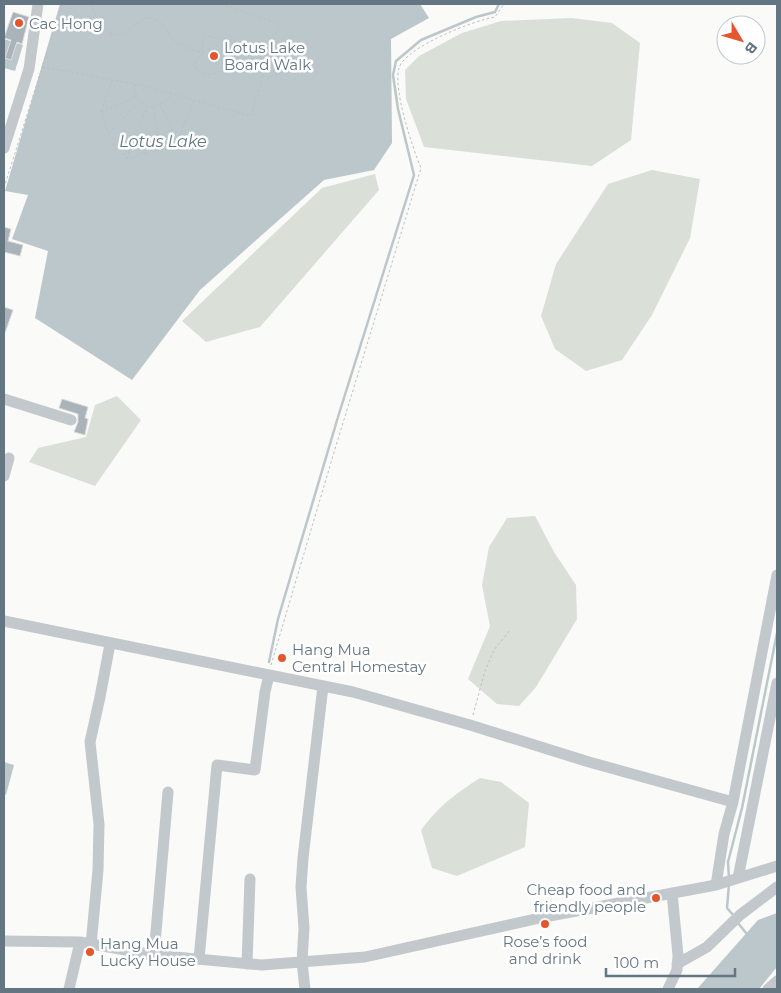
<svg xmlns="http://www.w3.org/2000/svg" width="781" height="993" viewBox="0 0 781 993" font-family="Montserrat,sans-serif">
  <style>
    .green { fill: #dadfd7 }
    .water { fill: #bbc7cb }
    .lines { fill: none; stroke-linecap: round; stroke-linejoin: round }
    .stream { stroke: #bbc7cb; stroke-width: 2.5 }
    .building { fill: #aab3b9; stroke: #dcdcda }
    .path { stroke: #bbbfc2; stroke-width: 1; stroke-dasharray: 2.5 2.5; stroke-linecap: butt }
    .minor { stroke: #c3c8cc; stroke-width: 11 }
    .poi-dot { fill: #e4572e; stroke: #fff; stroke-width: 2 }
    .labels { text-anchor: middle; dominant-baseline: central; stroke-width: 5; stroke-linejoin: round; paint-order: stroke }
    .poi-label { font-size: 15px; fill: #657683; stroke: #fff; text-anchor: start }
    .water-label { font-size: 16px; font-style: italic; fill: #60757c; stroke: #fff }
  </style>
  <rect width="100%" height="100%" fill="#fafaf8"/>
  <path class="green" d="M 572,18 L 612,23 L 640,43 L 631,140 L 592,166 L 424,147 L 406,99 L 405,70 L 419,56 L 462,33 L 501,21 Z
    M 652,170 L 700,179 L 690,238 L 652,315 L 622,360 L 586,371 L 555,349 L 541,316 L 556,264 L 608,184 Z
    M 375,174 L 379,190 L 260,327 L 206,342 L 182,321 L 322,188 Z
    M 117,396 L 141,420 L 95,486 L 29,462 L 38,448 L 86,437 L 95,405 Z
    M 535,516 L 554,552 L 576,585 L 577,619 L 536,687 L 519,706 L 497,704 L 468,679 L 490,626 L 482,585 L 489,547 L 507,518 Z
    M 480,778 L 501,782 L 529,803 L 525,847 L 457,876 L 432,868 L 421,830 C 440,805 454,795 480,778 Z"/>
  <path class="water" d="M 60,4 L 420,4 L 429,18 L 391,39 L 392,143 L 374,170 L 324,180 L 200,290 L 132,380 L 35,318 L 48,251 L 12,239 L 28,195 L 5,191 Z
    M 4,39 L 23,45 L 15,71 L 4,68 Z
    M 4,762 L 14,765 L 6,795 L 4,794 Z
    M 777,913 L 777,967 L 759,989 L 697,989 L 758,920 Z"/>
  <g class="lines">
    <path class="stream" d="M 269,662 L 278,619 L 338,417 L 414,175 L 398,109 L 393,75 L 396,61 L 421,40 L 476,17 L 495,12 L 499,4
      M 729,878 L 728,862 L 742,808 L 777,633
      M 729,884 L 727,908 L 734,916
      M 738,923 L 746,933"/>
  </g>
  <path class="building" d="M 13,12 L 29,17 L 22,44 L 17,42 L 11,60 L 5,58 L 11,40 L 4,38 Z
    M 4,227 L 11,229 L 8,241 L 23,245 L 20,256 L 4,252 Z
    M 4,307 L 13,310 L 5,333 L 4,333 Z
    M 62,399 L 88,407 L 85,418 L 88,419 L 85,435 L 74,432 L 78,422 L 78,414 L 59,408 Z"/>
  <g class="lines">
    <path class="path" d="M 91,4 C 95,12 99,24 106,30 C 124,47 135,13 154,19 C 167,23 167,37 177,43 C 185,48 194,50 203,53
      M 210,36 L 222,40 L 241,63 C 229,68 197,86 195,62 L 203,53 L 202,43 L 205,37 Z
      M 42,67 L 141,85 L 251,116 L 279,24 L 221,4
      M 112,81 L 101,112 L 109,134 L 126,158 L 129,159 L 178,139 L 194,101
      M 135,84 C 134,95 138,100 147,106 C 158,107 164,103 171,95
      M 160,106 L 178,139
      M 154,107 L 158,145
      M 101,112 L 136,97
      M 109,133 L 140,102
      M 127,159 L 147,107
      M 4,188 L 62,4
      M 271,665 L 335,449 L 421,168 C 412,146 393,90 399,68 C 405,47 475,20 495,17 L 504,4
      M 473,715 L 485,671 L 494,650 L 510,630"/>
    <path class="minor" d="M 4,148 L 29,69 L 38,4
      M 4,399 L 71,420
      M 4,476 L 9,458
      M 4,621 L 353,692 L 470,725 L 589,762 L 733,802
      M 738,878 L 777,683
      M 716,885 L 724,834 L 733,802 L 777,575
      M 4,941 L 80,942 L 154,955 L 262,965 L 365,957 L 544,917 L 716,885 L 777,866
      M 91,945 L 98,870 L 99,824 L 90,742 L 100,697 L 110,644
      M 154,955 L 168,792
      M 199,959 L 217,765 L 255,770 L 265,692 L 269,675
      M 247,964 L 250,879
      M 677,964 L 707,947 L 740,915 L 777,887
      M 69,989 L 80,942
      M 305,989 L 302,962 L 304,928 L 301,887 L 303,858 L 323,686
      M 668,989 L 677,970 L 678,955 L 672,893
      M 768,989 L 777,981"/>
  </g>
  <g class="poi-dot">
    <circle cx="19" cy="23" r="5"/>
    <circle cx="214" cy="56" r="5"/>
    <circle cx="282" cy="658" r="5"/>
    <circle cx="656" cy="898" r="5"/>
    <circle cx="545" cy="924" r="5"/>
    <circle cx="90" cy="952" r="5"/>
  </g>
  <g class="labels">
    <g class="poi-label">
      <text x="29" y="23">Cac Hong</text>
      <text x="224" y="47">Lotus Lake<tspan x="224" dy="17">Board Walk</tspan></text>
      <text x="292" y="649">Hang Mua<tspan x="292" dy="17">Central Homestay</tspan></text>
      <text x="646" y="889" text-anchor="end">Cheap food and<tspan x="646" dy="17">friendly people</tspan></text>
      <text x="545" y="941" text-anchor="middle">Rose’s food<tspan x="545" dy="17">and drink</tspan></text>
      <text x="100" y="943">Hang Mua<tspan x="100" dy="17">Lucky House</tspan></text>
    </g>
    <g class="water-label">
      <text x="163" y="141">Lotus Lake</text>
    </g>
  </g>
  <rect width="781" height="993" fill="none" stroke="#657683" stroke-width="10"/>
  <g transform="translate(741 40) rotate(128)"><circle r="24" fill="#ffffff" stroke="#c1c8cd"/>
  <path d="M0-4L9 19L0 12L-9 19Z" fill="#e4572e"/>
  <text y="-8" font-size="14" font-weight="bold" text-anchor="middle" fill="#657683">B</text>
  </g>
  <path d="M606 968v8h129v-8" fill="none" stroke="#657683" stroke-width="2.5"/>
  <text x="614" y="968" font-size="15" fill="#657683" stroke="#ffffff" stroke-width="4" paint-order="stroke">100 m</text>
</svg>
